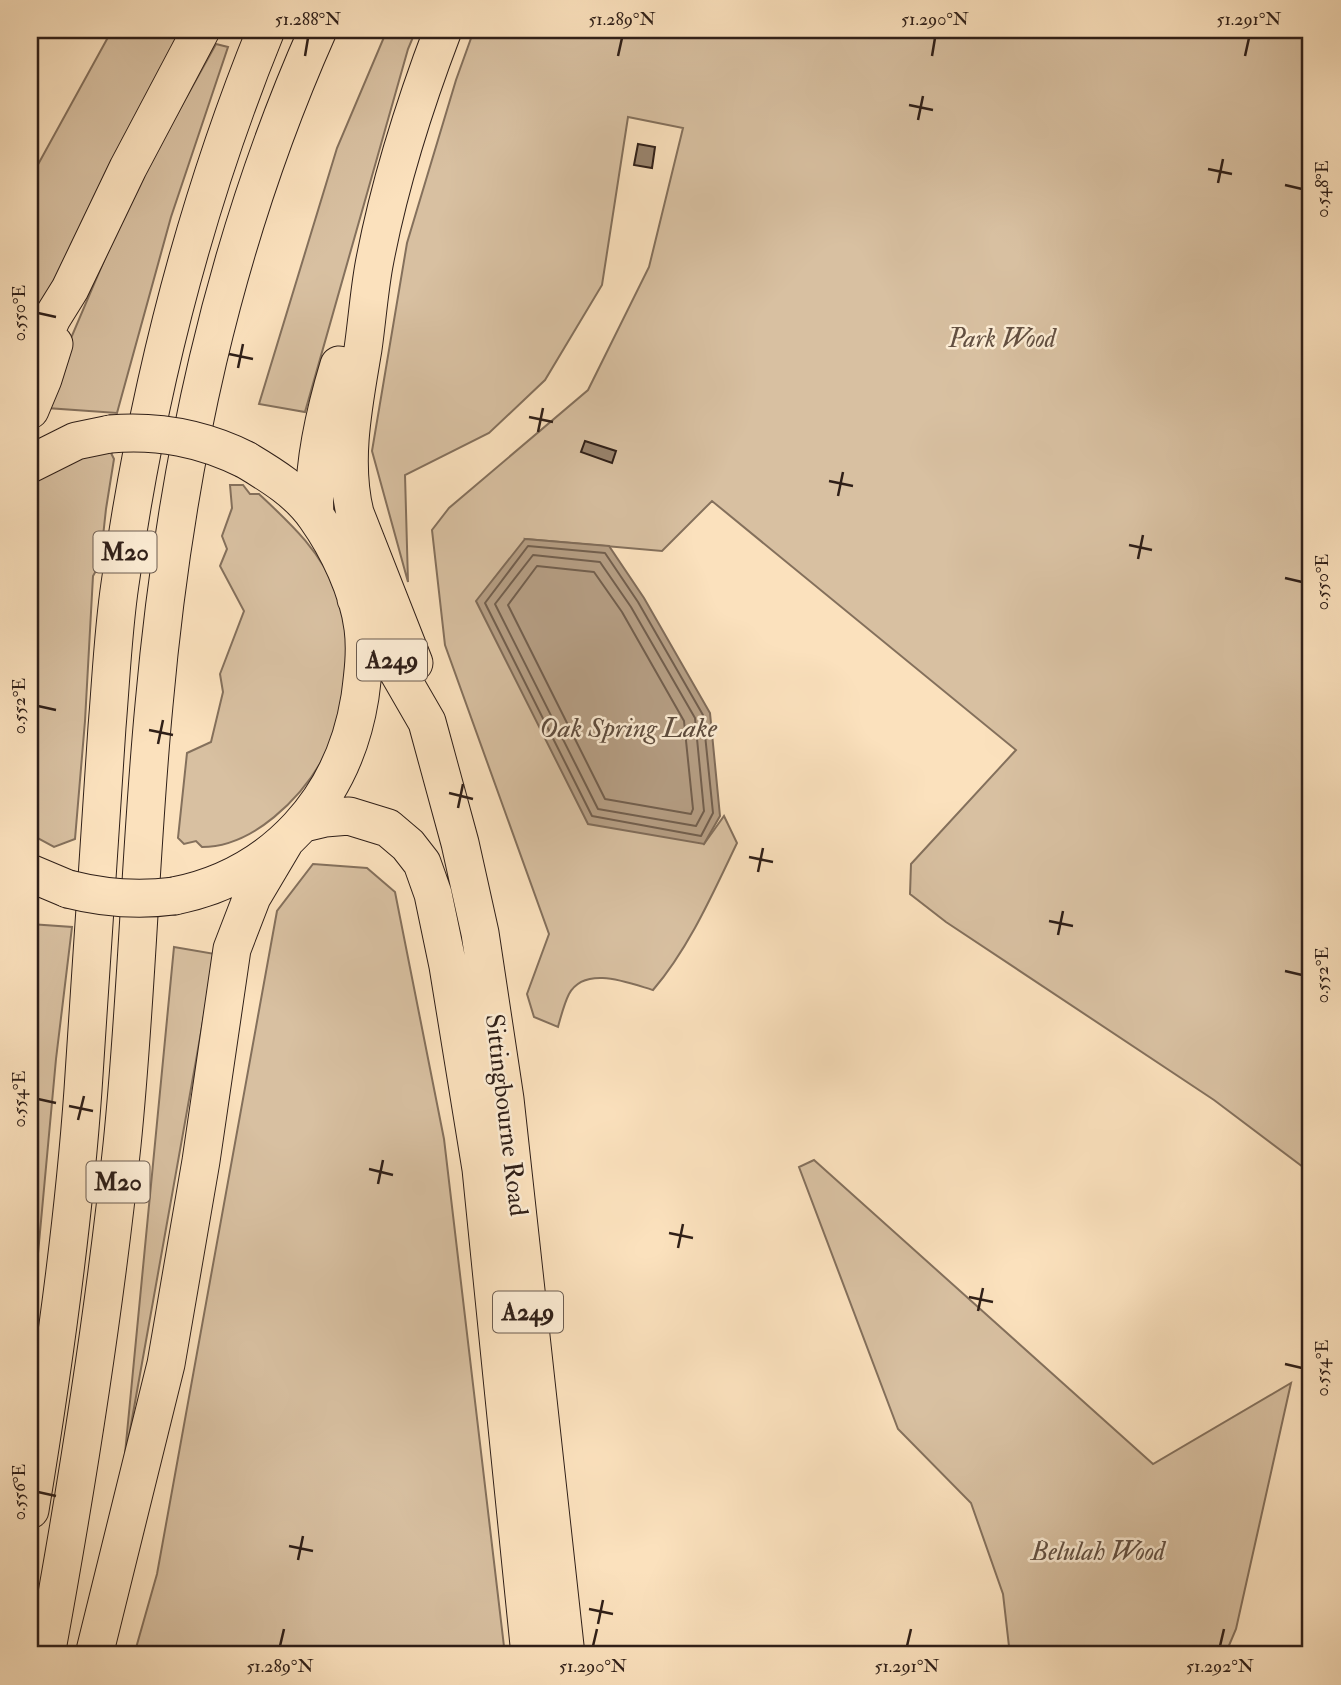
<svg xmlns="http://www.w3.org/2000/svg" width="1341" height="1685" viewBox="0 0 1341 1685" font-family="'IM FELL Double Pica',serif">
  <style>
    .green { fill: #d8c0a1; stroke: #84705c; stroke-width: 2 }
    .water { fill: #b69f85; stroke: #806c59; stroke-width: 2 }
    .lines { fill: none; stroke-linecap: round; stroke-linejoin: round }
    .shore { stroke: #725f4e; stroke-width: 2 }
    .building { fill: #99846e; stroke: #2f1f18; stroke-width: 2 }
    .highway-casing { stroke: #2f1f18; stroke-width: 39 }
    .highway { stroke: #fbe1bd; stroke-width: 37 }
    .rail { stroke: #2f1f18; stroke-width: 5; stroke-dasharray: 12 12; stroke-linecap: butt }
    .highway-bridge-casing { stroke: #2f1f18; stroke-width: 39; stroke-linecap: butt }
    .highway-bridge { stroke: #fbe1bd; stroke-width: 37 }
    .ticks { fill: none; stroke: #2f1f18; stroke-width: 2.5 }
    .labels { text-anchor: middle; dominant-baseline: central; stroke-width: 5; stroke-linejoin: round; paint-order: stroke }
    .shield { fill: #fcecd4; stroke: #6c5c50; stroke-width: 2 }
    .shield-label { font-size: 24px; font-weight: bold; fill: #2f1f18 }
    .park-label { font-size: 26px; font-style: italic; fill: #624f41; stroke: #fcecd4 }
    .street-label { font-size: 26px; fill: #2f1f18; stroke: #fcecd4 }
    .water-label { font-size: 28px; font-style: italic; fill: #5e4c3e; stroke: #fcecd4 }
    .neatline { fill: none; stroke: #2f1f18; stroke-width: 2.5 }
    .ticks-label { font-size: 18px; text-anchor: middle; fill: #2f1f18 }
  </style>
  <rect width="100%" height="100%" fill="#fbe1bd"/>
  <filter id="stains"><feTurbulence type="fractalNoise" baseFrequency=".00286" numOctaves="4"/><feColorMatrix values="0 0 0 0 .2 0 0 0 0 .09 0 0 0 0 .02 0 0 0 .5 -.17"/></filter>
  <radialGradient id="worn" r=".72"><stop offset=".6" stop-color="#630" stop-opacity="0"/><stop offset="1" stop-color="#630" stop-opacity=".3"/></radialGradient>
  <path class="green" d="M 112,30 L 189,30 L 30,345 L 30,179 Z
    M 387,30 L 416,30 L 408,49 L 305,412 L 259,404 L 337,148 Z
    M 474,30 L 1311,30 L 1311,1173 L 1214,1100 L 946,922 L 910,894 L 911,864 L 1016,750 L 712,501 L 662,551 L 525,539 L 704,844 L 724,816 L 737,843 C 713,893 689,948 653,990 C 629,983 585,965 569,994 C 564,1004 561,1016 558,1027 L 534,1017 L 527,994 L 549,934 L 445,645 L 432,530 L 449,508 L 588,390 L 649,267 L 683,128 L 628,117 L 602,285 L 545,380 L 489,433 L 405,475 L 408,582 L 372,451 L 407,243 L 456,80 Z
    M 216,44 L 228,47 L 171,217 L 117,413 L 47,408 L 71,338 L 132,195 Z
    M 110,451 L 114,459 L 106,509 L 100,564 L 93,576 L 85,721 L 75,839 L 54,847 L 30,834 L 30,480 L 69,460 Z
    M 230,485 L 243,485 L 250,494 L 259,494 C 290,523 322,552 337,594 C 348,625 353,662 348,695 C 347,705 341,715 337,725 C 333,735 330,745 325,755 C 302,798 253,847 202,847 L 196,841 L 184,844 L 178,838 L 187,753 L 211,742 L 223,692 L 220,674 L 244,611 L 220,566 L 227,549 L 222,536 L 232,508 Z
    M 313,864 L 367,868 L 395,892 L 444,1139 L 505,1655 L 134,1655 L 157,1574 L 277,911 Z
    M 30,924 L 72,927 L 56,1059 L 30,1340 Z
    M 174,947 L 215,954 L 124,1464 Z
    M 814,1160 L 1153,1464 L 1291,1383 L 1236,1629 L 1225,1655 L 1010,1655 L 1003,1594 L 971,1503 L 898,1429 L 799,1167 Z"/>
  <path class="water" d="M 525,539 L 609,546 L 644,598 L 710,713 L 720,816 L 704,844 L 588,824 L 476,601 Z"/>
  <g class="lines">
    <path class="shore" d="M 528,546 L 605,553 L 638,602 L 703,715 L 713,813 L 701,836 L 592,816 L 485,603 Z
      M 533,555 L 600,562 L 631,607 L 695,718 L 704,811 L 696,826 L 598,809 L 495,604 Z
      M 537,566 L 594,572 L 622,612 L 684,721 L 693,809 L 691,814 L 605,799 L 508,605 Z"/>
  </g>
  <path class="building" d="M 638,144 L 655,147 L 652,168 L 634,165 Z
    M 585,441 L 616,451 L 612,463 L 581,452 Z"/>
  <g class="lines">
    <g class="highway-casing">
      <path id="highway" d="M 30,366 L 52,318 L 70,289 L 128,168 L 201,30
        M 30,410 L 43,379 L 54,344
        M 30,464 L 76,441 L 110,434
        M 315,515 C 312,468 325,411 339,365
        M 356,599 L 427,722 L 460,843 L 480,933 L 505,1099 L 566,1655
        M 414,663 L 355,513 C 342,460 354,403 363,349 C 367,321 369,293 374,265 C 389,185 414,106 443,30
        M 304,823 L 325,818 L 349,816 L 388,828 L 408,845 L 422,863 L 433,894 L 448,966 L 481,1169 L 530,1655
        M 30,873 L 68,889
        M 174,896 C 275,876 344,798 360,697 C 363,674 366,651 363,628 C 358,590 338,548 316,517 C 299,492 271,475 246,460
        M 30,1510 C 53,1371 73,1231 83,1090 C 92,969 98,848 107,727 C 111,680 113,631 120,584 C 147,393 193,209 266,30
        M 46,1655 C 77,1486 104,1316 122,1145 C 137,999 140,852 154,705 C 175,470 222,246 318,30
        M 94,1655 L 166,1364 L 201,1161 L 232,949 L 252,897 L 284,843"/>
    </g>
    <use href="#highway" class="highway"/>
    <path class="rail" d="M 1302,1655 L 1311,1644"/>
    <g class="highway-bridge-casing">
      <path id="highway-bridge" d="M 110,434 C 159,430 202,438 246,460
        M 68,889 C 103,898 137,901 174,896"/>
    </g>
    <use href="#highway-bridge" class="highway-bridge"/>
  </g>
  <path class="ticks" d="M 305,56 L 308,38M 618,56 L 622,38M 932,56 L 935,38M 1245,56 L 1249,38M 909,105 L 933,110M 918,120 L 923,96M 1208,169 L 1232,174M 1218,183 L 1223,159M 1285,185 L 1302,189M 38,313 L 56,317M 229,354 L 253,359M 238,368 L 243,344M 529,417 L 553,422M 538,432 L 543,408M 829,481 L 853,486M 838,496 L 843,472M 1129,545 L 1152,550M 1138,559 L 1143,535M 1285,578 L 1302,582M 38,706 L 56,710M 149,730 L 173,735M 158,744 L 163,720M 449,793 L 473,799M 458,808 L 463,784M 749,857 L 773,862M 758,872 L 763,848M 1049,921 L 1073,926M 1058,935 L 1063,911M 1285,971 L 1302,975M 38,1099 L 56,1103M 69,1106 L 93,1111M 78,1120 L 84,1096M 369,1169 L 393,1175M 378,1184 L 383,1160M 669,1233 L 693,1238M 678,1248 L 683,1224M 969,1297 L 993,1302M 978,1311 L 983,1288M 1285,1364 L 1302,1368M 38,1492 L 56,1496M 289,1546 L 313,1551M 298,1560 L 303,1536M 589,1609 L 613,1614M 598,1624 L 603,1600M 280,1646 L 284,1629M 593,1646 L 597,1629M 907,1646 L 911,1629M 1220,1646 L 1224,1629"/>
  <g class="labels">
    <g class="shield">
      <rect x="93.5" y="531.5" width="63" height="41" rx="5"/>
      <rect x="357" y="639.5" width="70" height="41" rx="5"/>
      <rect x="86.5" y="1161.5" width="63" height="41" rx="5"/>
      <rect x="493" y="1291.5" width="70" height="41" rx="5"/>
    </g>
    <g class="shield-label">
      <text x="125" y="552">M20</text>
      <text x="392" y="660">A249</text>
      <text x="118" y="1182">M20</text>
      <text x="528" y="1312">A249</text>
    </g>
    <g class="park-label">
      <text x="1002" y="339">Park Wood</text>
      <text x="1098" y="1552">Belulah Wood</text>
    </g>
    <g class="street-label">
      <text transform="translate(506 1115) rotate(83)">Sittingbourne Road</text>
    </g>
    <g class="water-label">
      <text x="628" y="728">Oak Spring Lake</text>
    </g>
  </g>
  <rect width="1341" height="1685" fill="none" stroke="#fbe1bd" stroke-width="77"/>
  <rect x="38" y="38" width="1264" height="1608" class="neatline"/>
  <g class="ticks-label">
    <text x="308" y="25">51.288°N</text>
    <text x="622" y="25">51.289°N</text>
    <text x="935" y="25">51.290°N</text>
    <text x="1249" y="25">51.291°N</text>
    <text transform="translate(1322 189) rotate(-90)" y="6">0.548°E</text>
    <text transform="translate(19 313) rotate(-90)" y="6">0.550°E</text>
    <text transform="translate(1322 582) rotate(-90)" y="6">0.550°E</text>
    <text transform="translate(19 706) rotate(-90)" y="6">0.552°E</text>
    <text transform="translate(1322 975) rotate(-90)" y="6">0.552°E</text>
    <text transform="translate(19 1099) rotate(-90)" y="6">0.554°E</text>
    <text transform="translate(1322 1368) rotate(-90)" y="6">0.554°E</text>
    <text transform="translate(19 1492) rotate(-90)" y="6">0.556°E</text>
    <text x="280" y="1672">51.289°N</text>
    <text x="593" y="1672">51.290°N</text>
    <text x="907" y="1672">51.291°N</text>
    <text x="1220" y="1672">51.292°N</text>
  </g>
  <rect width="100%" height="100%" filter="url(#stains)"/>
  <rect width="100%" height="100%" fill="url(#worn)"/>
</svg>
